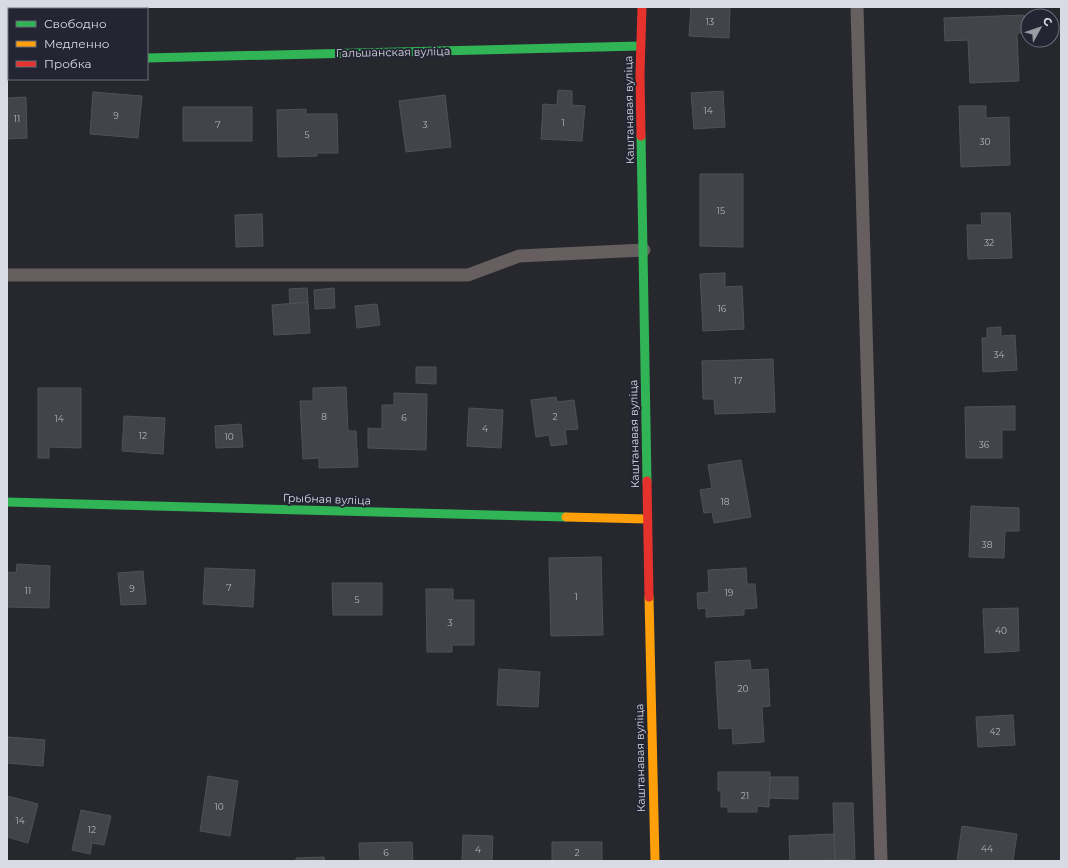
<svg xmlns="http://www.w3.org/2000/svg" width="1068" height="868" viewBox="0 0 1068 868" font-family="Montserrat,sans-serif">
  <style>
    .building { fill: #424449; stroke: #505157 }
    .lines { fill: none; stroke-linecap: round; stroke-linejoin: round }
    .lane { stroke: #665e5f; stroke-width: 13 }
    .street { stroke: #665e5f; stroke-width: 22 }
    .fast { stroke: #30b455; stroke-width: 9 }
    .slow { stroke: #ff9f0a; stroke-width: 9 }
    .jam { stroke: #e5322d; stroke-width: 9 }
    .labels { text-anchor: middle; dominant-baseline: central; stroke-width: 4; stroke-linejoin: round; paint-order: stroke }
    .number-label { font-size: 9px; fill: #b3b4bc }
    .street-label { font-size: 11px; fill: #d9dae3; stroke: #232532 }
  </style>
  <rect width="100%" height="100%" fill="#26282e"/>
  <path class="building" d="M 691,7 L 730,7 L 729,38 L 689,36 Z
    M 1024,15 L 1024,33 L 1017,33 L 1019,81 L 970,83 L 968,40 L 945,41 L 944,18 Z
    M 558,90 L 572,91 L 572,105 L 585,106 L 582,141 L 541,139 L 543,104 L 557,105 Z
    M 723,91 L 725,127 L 694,129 L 691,93 Z
    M 93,92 L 142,96 L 138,138 L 90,134 Z
    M 445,95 L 451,147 L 406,152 L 399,101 Z
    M 26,97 L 27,138 L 7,139 L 7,98 Z
    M 959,106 L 986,106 L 986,118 L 1009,117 L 1010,165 L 961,167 Z
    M 183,107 L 252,107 L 252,141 L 183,141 Z
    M 306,109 L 306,114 L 337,114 L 338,153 L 317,153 L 317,156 L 278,157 L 277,110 Z
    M 700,174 L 743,174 L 743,247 L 700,246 Z
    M 981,213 L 1010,213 L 1012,258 L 968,259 L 967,225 L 982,225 Z
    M 262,214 L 263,246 L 236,247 L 235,215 Z
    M 725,273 L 725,287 L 742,286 L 744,329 L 703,331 L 700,274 Z
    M 307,288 L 308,302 L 290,304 L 289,289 Z
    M 334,288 L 335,308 L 315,309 L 314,290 Z
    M 308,302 L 310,333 L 274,335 L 272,305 Z
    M 377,304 L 380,325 L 357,328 L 355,306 Z
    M 1001,327 L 1001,336 L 1015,335 L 1017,370 L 983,372 L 982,338 L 987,338 L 987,328 Z
    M 773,359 L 775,412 L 715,414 L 714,399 L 703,399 L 702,361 Z
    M 416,367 L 436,367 L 436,384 L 416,383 Z
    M 346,387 L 348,431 L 356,431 L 358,467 L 319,468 L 319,458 L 303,459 L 300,401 L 313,401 L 313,388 Z
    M 38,388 L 81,388 L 81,448 L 49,447 L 49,458 L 38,458 Z
    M 394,393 L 427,394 L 426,450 L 368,448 L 368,428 L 382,429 L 382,405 L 394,405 Z
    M 556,397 L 557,402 L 574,400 L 578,429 L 565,430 L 567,444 L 551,446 L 549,435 L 536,437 L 531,400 Z
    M 1015,406 L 1015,430 L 1002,430 L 1002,458 L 966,458 L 965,407 Z
    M 469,408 L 503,410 L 501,448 L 467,446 Z
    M 124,416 L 165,418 L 163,454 L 122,451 Z
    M 241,424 L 243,447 L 216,448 L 215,426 Z
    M 741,460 L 751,517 L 714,523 L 712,512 L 704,513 L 700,490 L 712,488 L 708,465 Z
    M 971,506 L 1019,508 L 1019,531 L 1005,531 L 1004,558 L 969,557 Z
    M 601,557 L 603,635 L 551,636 L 549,558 Z
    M 17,564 L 50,566 L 49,608 L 7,607 L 7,572 L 16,573 Z
    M 205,568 L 255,570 L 253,607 L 203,604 Z
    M 746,568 L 747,584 L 755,584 L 757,608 L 744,609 L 744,615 L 706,617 L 706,608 L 698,609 L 697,593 L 709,592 L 708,570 Z
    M 143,571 L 146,604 L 121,605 L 118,573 Z
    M 332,583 L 382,583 L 382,615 L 333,615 Z
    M 426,589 L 453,589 L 453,600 L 474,600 L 474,645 L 452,645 L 452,652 L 427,652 Z
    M 1018,608 L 1019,651 L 985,653 L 983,609 Z
    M 750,660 L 751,670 L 768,669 L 770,706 L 762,707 L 764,742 L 733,744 L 732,728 L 719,729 L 715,662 Z
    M 499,669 L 540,672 L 538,707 L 497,705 Z
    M 1013,715 L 1015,745 L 978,747 L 976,717 Z
    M 8,737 L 45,740 L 43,766 L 7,763 Z
    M 718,772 L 770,772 L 769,807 L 757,806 L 757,812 L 728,812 L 728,807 L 721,807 L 721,791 L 718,791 Z
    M 208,776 L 238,781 L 230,836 L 200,831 Z
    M 770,777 L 798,777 L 798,799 L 769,798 Z
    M 7,796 L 38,804 L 28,843 L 7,837 Z
    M 833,803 L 853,803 L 855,859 L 835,860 Z
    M 81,810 L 111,816 L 104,845 L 92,843 L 90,854 L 72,850 Z
    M 962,826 L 1017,834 L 1013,861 L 957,861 Z
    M 834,834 L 835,860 L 790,861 L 789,836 Z
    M 463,835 L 493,836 L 492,861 L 462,861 Z
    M 412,842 L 413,861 L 360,861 L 359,843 Z
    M 552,842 L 602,842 L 602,861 L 552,861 Z
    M 324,857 L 325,861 L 296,861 L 296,858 Z"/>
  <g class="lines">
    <path class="lane" d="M 857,7 L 881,861
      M 7,275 L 468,275 L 519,256 L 644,250"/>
    <path class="street" d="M 7,62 L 9,62"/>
    <path class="fast" d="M 147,58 L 640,46
      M 641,136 L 647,481
      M 7,502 L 566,517"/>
    <path class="slow" d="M 566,517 L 647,519
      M 649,597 L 655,861"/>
    <path class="jam" d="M 641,136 L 640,74 L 642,7
      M 647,481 L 649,597"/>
  </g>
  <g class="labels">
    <g class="number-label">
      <text x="710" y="21">13</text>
      <text x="708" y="110">14</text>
      <text x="116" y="115">9</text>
      <text x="17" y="118">11</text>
      <text x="563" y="122">1</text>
      <text x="218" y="124">7</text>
      <text x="425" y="124">3</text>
      <text x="307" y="134">5</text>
      <text x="985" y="141">30</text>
      <text x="721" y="210">15</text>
      <text x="989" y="242">32</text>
      <text x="722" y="308">16</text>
      <text x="999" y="354">34</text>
      <text x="738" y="380">17</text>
      <text x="324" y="416">8</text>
      <text x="555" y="416">2</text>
      <text x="404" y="417">6</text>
      <text x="59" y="418">14</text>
      <text x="485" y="428">4</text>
      <text x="143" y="435">12</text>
      <text x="229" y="436">10</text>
      <text x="984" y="444">36</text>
      <text x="725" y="501">18</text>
      <text x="987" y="544">38</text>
      <text x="229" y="587">7</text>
      <text x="132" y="588">9</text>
      <text x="28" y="590">11</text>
      <text x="729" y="592">19</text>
      <text x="576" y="596">1</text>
      <text x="357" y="599">5</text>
      <text x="450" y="622">3</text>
      <text x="1001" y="630">40</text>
      <text x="743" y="688">20</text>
      <text x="995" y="731">42</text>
      <text x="745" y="795">21</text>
      <text x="219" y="806">10</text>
      <text x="20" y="820">14</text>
      <text x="92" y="829">12</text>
      <text x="987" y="848">44</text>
      <text x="478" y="849">4</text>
      <text x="386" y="852">6</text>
      <text x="577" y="852">2</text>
    </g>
    <g class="street-label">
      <text transform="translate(393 52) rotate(-1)">Гальшанская вуліца</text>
      <text transform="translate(629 110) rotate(-91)">Каштанавая вуліца</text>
      <text transform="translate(634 434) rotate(-91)">Каштанавая вуліца</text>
      <text transform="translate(327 499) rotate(2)">Грыбная вуліца</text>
      <text transform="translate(640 758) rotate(-91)">Каштанавая вуліца</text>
    </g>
  </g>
  <rect width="1068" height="868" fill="none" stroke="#d9dae3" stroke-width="16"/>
  <rect x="8" y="8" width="140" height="72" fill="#232532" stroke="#6c6d79"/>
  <rect x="16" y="21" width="20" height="6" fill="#30b455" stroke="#6c6d79"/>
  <text x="44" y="28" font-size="12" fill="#d9dae3">Свободно</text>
  <rect x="16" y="41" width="20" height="6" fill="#ff9f0a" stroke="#6c6d79"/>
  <text x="44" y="48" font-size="12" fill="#d9dae3">Медленно</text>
  <rect x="16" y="61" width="20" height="6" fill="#e5322d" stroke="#6c6d79"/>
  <text x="44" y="68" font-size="12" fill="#d9dae3">Пробка</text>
  <g transform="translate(1040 28) rotate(50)"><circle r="19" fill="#232532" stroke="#6c6d79"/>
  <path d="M0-3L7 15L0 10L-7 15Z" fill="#9a9ca4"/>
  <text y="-6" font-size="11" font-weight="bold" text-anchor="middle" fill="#d9dae3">С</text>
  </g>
</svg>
